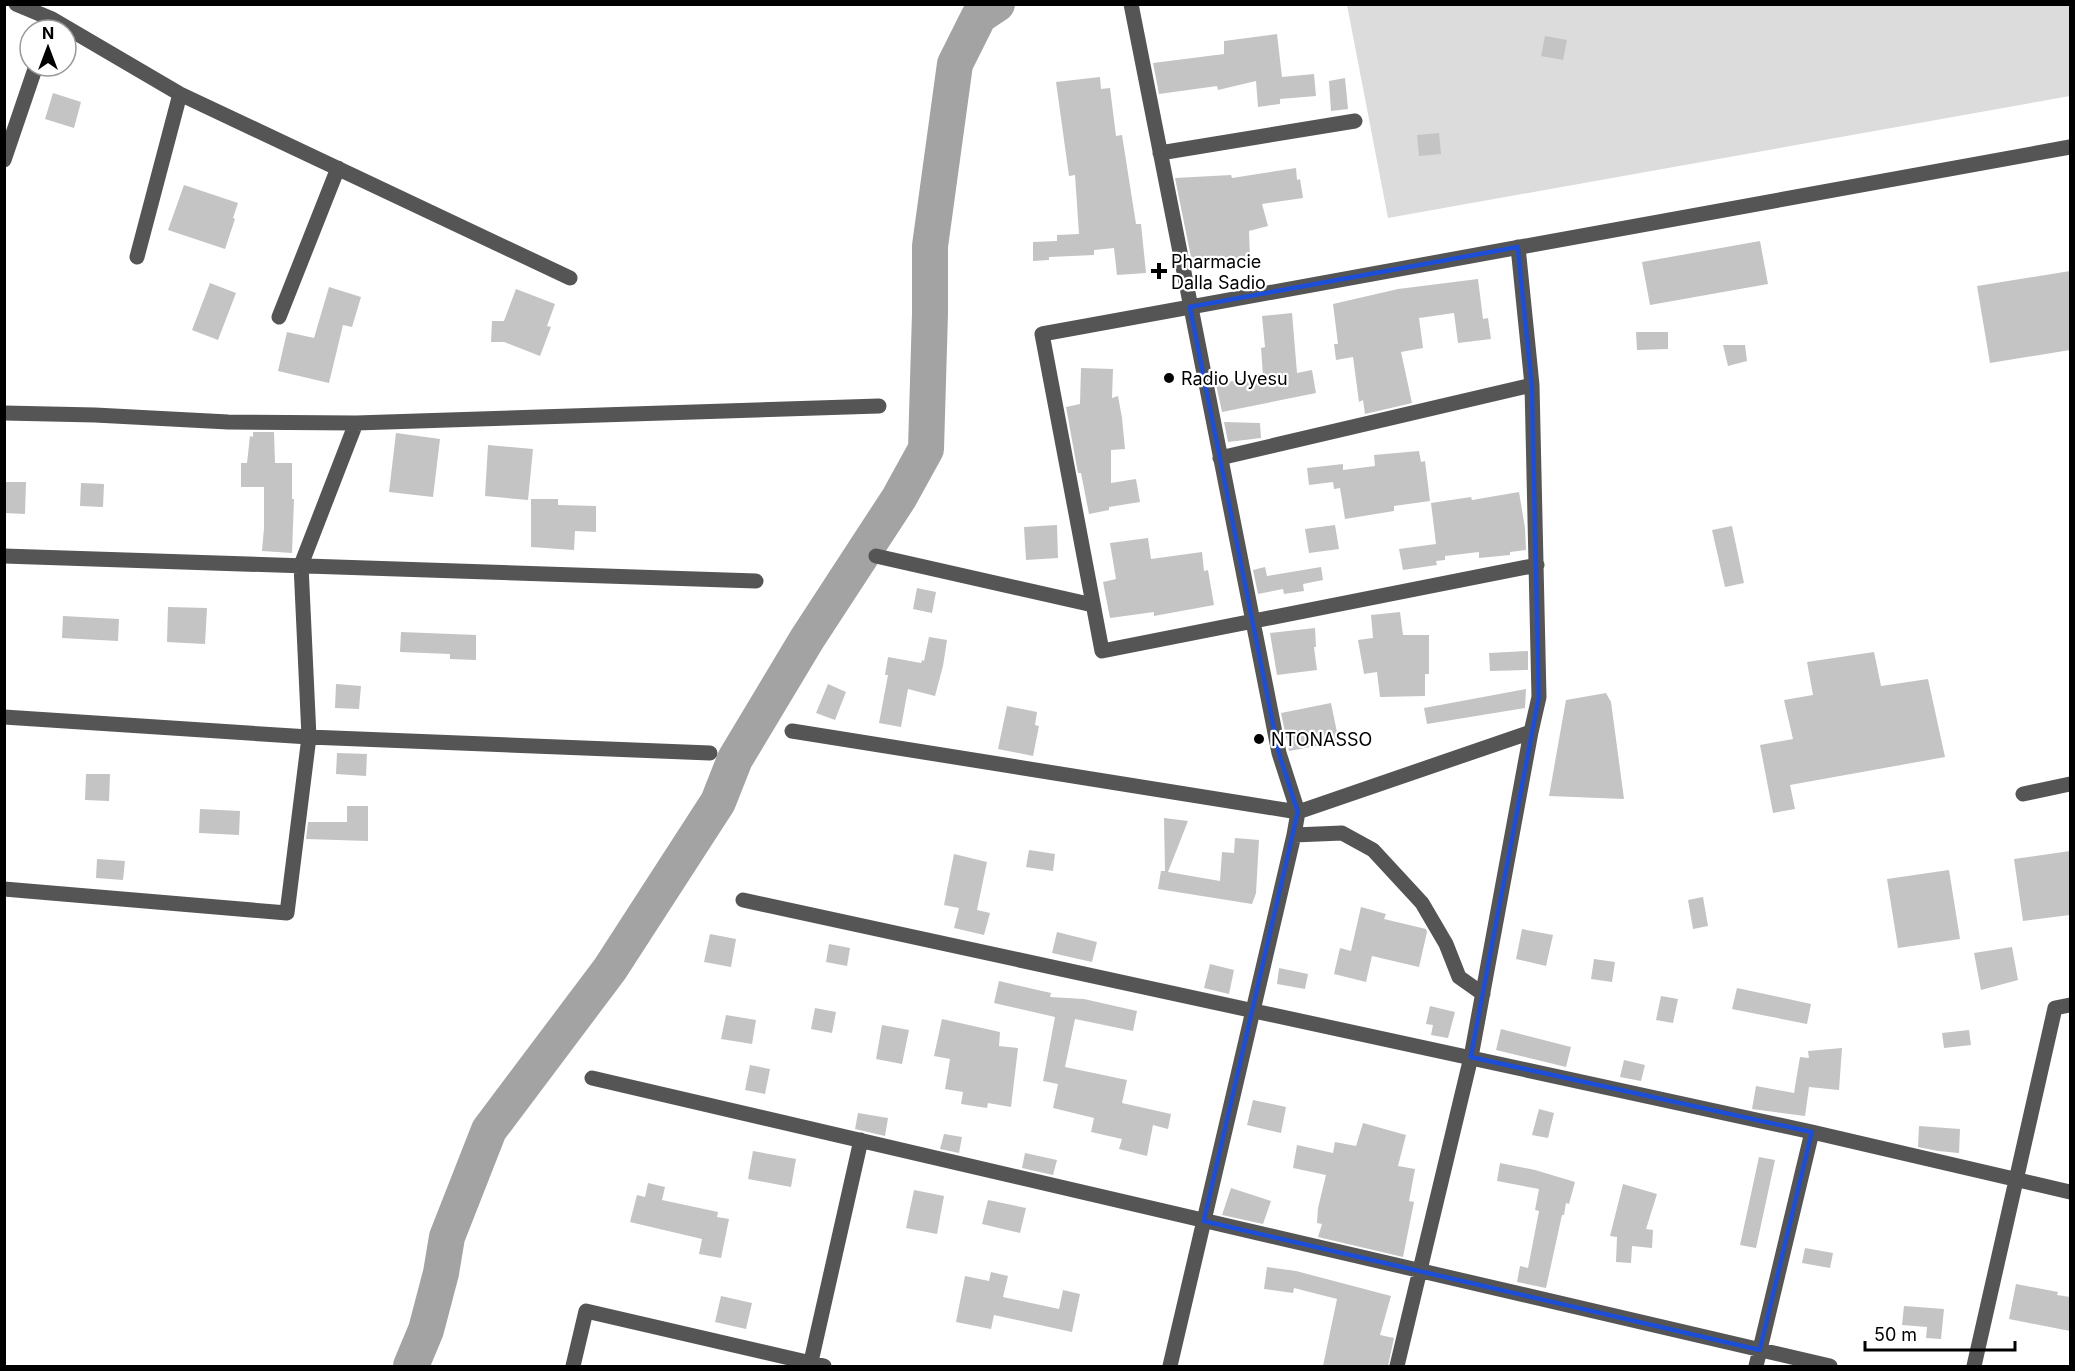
<svg xmlns="http://www.w3.org/2000/svg" width="2075" height="1371" viewBox="0 0 2075 1371" font-family="Inter,sans-serif">
  <style>
    .green { fill: #dcdcdc }
    .lines { fill: none; stroke-linecap: round; stroke-linejoin: round }
    .river { stroke: #a3a3a3; stroke-width: 36 }
    .building { fill: #c4c4c4 }
    .minor { stroke: #555; stroke-width: 15 }
    .marked { fill: none; stroke: #1d4ed8; stroke-width: 4.5; stroke-linejoin: round }
    .poi-dot { fill: #000; stroke: #fff; stroke-width: 2 }
    .labels { text-anchor: middle; dominant-baseline: central; stroke-width: 4.5; stroke-linejoin: round; paint-order: stroke }
    .poi-label { font-size: 18px; fill: #000; stroke: #fff; text-anchor: start }
  </style>
  <rect width="100%" height="100%" fill="#fff"/>
  <path class="green" d="M 1347,5 L 2070,5 L 2070,96 L 1388,218 Z"/>
  <g class="lines">
    <path class="river" d="M 411,1366 L 426,1330 L 441,1273 L 447,1237 L 489,1130 L 610,969 L 718,802 L 735,759 L 807,639 L 899,498 L 926,449 L 930,313 L 930,246 L 955,64 L 979,16 L 997,4"/>
  </g>
  <path class="building" d="M 1277,34 L 1282,77 L 1314,74 L 1316,96 L 1280,99 L 1280,104 L 1258,107 L 1256,81 L 1218,90 L 1217,86 L 1159,94 L 1153,63 L 1224,54 L 1224,41 Z
    M 1545,36 L 1567,40 L 1563,60 L 1541,56 Z
    M 1100,77 L 1101,89 L 1110,88 L 1116,136 L 1122,135 L 1136,224 L 1141,224 L 1146,273 L 1117,275 L 1114,248 L 1094,250 L 1094,255 L 1049,257 L 1049,260 L 1033,261 L 1033,242 L 1057,241 L 1057,235 L 1079,234 L 1075,175 L 1069,176 L 1056,82 Z
    M 1345,78 L 1348,109 L 1331,111 L 1329,81 Z
    M 53,93 L 81,102 L 74,128 L 45,119 Z
    M 1439,133 L 1441,154 L 1419,156 L 1417,135 Z
    M 1296,168 L 1297,180 L 1300,179 L 1303,198 L 1262,204 L 1268,226 L 1249,231 L 1250,257 L 1208,260 L 1209,264 L 1193,267 L 1175,178 L 1231,175 L 1232,178 Z
    M 184,185 L 238,203 L 233,218 L 235,219 L 225,249 L 168,230 Z
    M 1760,241 L 1768,284 L 1650,305 L 1642,262 Z
    M 2070,271 L 2070,350 L 1990,363 L 1977,286 Z
    M 1478,279 L 1483,319 L 1488,318 L 1491,339 L 1458,343 L 1454,313 L 1419,318 L 1423,348 L 1401,352 L 1412,403 L 1365,414 L 1363,400 L 1359,402 L 1353,357 L 1336,360 L 1334,344 L 1338,344 L 1333,304 L 1398,289 Z
    M 210,283 L 236,293 L 218,340 L 192,330 Z
    M 329,287 L 361,297 L 352,327 L 343,325 L 329,383 L 278,371 L 287,332 L 314,338 Z
    M 516,289 L 555,304 L 547,326 L 551,327 L 540,356 L 504,342 L 491,342 L 492,321 L 504,321 Z
    M 1292,313 L 1297,373 L 1312,370 L 1316,393 L 1222,412 L 1216,384 L 1263,376 L 1261,348 L 1265,347 L 1262,316 Z
    M 1636,332 L 1668,332 L 1668,349 L 1637,350 Z
    M 1723,345 L 1745,345 L 1747,361 L 1728,366 Z
    M 1081,368 L 1113,369 L 1112,398 L 1118,396 L 1122,418 L 1125,449 L 1111,450 L 1111,483 L 1136,479 L 1140,502 L 1109,507 L 1109,510 L 1089,514 L 1081,473 L 1078,473 L 1066,407 L 1080,404 Z
    M 1224,422 L 1260,423 L 1261,438 L 1228,442 Z
    M 253,432 L 274,432 L 275,463 L 292,463 L 292,499 L 294,499 L 292,553 L 262,551 L 264,528 L 264,487 L 241,487 L 241,463 L 247,463 L 250,436 L 253,437 Z
    M 396,433 L 440,439 L 433,497 L 389,492 Z
    M 488,445 L 533,449 L 528,500 L 485,496 Z
    M 1419,451 L 1421,462 L 1425,461 L 1430,501 L 1394,506 L 1394,511 L 1345,519 L 1340,488 L 1334,489 L 1333,482 L 1309,485 L 1307,468 L 1343,464 L 1343,470 L 1375,466 L 1374,455 Z
    M 4,482 L 26,482 L 25,514 L 4,513 Z
    M 81,483 L 104,484 L 103,507 L 80,506 Z
    M 1519,492 L 1525,528 L 1526,550 L 1510,552 L 1510,555 L 1479,558 L 1479,552 L 1445,556 L 1445,560 L 1436,561 L 1437,565 L 1403,570 L 1399,549 L 1436,544 L 1431,503 L 1471,497 L 1472,500 Z
    M 531,499 L 558,499 L 558,505 L 596,506 L 596,532 L 575,531 L 574,550 L 531,547 Z
    M 1057,525 L 1058,558 L 1026,560 L 1024,527 Z
    M 1335,525 L 1339,549 L 1309,553 L 1305,529 Z
    M 1732,526 L 1744,583 L 1725,587 L 1712,530 Z
    M 1148,538 L 1151,559 L 1202,552 L 1204,571 L 1208,570 L 1214,605 L 1154,616 L 1154,612 L 1110,618 L 1103,582 L 1116,579 L 1110,543 Z
    M 1265,567 L 1267,576 L 1321,567 L 1323,580 L 1303,584 L 1304,591 L 1284,594 L 1283,589 L 1258,594 L 1253,570 Z
    M 917,588 L 936,592 L 932,613 L 913,609 Z
    M 168,607 L 207,608 L 205,644 L 167,642 Z
    M 1400,612 L 1403,635 L 1429,635 L 1429,674 L 1425,674 L 1425,696 L 1380,697 L 1377,672 L 1364,674 L 1358,640 L 1373,638 L 1371,615 Z
    M 63,616 L 119,619 L 118,641 L 62,638 Z
    M 1315,628 L 1316,647 L 1314,647 L 1317,670 L 1277,675 L 1270,633 Z
    M 401,632 L 476,635 L 476,660 L 450,659 L 450,654 L 400,652 Z
    M 929,637 L 947,640 L 943,666 L 935,696 L 908,689 L 901,727 L 879,723 L 888,675 L 885,675 L 888,657 L 921,663 L 922,660 L 924,661 Z
    M 1528,651 L 1528,670 L 1490,671 L 1489,653 Z
    M 1874,652 L 1881,686 L 1928,679 L 1945,757 L 1790,785 L 1795,809 L 1773,813 L 1760,745 L 1793,739 L 1784,700 L 1813,695 L 1807,662 Z
    M 336,684 L 361,686 L 359,709 L 335,708 Z
    M 828,684 L 846,692 L 835,720 L 816,713 Z
    M 1526,689 L 1525,708 L 1427,724 L 1424,708 Z
    M 1606,693 L 1611,702 L 1624,799 L 1549,796 L 1566,700 Z
    M 1331,703 L 1339,742 L 1289,751 L 1281,713 Z
    M 1007,706 L 1037,712 L 1035,725 L 1039,726 L 1033,756 L 998,749 Z
    M 337,753 L 367,754 L 366,776 L 336,774 Z
    M 86,774 L 110,774 L 109,801 L 85,800 Z
    M 347,806 L 368,806 L 368,841 L 306,839 L 308,822 L 347,822 Z
    M 200,809 L 240,811 L 239,835 L 199,833 Z
    M 1164,818 L 1188,821 L 1168,872 L 1220,881 L 1222,852 L 1234,853 L 1235,838 L 1259,840 L 1256,893 L 1252,904 L 1158,889 L 1161,871 L 1165,871 Z
    M 1029,850 L 1055,854 L 1053,871 L 1026,867 Z
    M 2070,851 L 2070,915 L 2023,921 L 2014,859 Z
    M 954,854 L 987,862 L 977,910 L 990,913 L 984,935 L 954,928 L 959,908 L 944,905 Z
    M 97,859 L 125,861 L 123,880 L 96,878 Z
    M 1949,870 L 1960,939 L 1898,948 L 1887,879 Z
    M 1703,897 L 1708,926 L 1693,929 L 1688,900 Z
    M 1361,907 L 1386,914 L 1384,919 L 1426,929 L 1427,932 L 1419,967 L 1372,956 L 1366,982 L 1334,974 L 1340,948 L 1351,951 Z
    M 1522,929 L 1553,935 L 1546,966 L 1516,959 Z
    M 1057,932 L 1097,942 L 1092,962 L 1052,953 Z
    M 710,934 L 736,939 L 731,967 L 704,962 Z
    M 829,944 L 850,948 L 847,966 L 826,962 Z
    M 2012,947 L 2018,980 L 1981,990 L 1974,953 Z
    M 1594,959 L 1615,962 L 1612,982 L 1591,979 Z
    M 1210,964 L 1234,970 L 1229,994 L 1204,988 Z
    M 1279,968 L 1308,974 L 1305,989 L 1277,984 Z
    M 999,981 L 1051,993 L 1050,997 L 1084,999 L 1137,1011 L 1133,1031 L 1075,1019 L 1065,1067 L 1127,1080 L 1122,1103 L 1171,1114 L 1168,1129 L 1153,1125 L 1147,1156 L 1119,1149 L 1122,1139 L 1091,1132 L 1094,1118 L 1053,1108 L 1058,1084 L 1043,1081 L 1055,1017 L 994,1003 Z
    M 1737,988 L 1811,1004 L 1807,1024 L 1732,1009 Z
    M 1661,996 L 1678,999 L 1673,1023 L 1656,1020 Z
    M 1430,1006 L 1455,1012 L 1448,1038 L 1431,1035 L 1433,1025 L 1426,1024 Z
    M 815,1008 L 836,1012 L 832,1033 L 811,1029 Z
    M 726,1015 L 756,1020 L 752,1044 L 721,1039 Z
    M 942,1019 L 1000,1032 L 999,1046 L 1018,1048 L 1011,1107 L 988,1103 L 987,1108 L 961,1104 L 963,1092 L 945,1089 L 950,1059 L 934,1056 Z
    M 882,1025 L 909,1030 L 902,1064 L 876,1059 Z
    M 1501,1029 L 1571,1047 L 1566,1067 L 1496,1050 Z
    M 1969,1030 L 1971,1045 L 1944,1048 L 1942,1033 Z
    M 1842,1048 L 1839,1090 L 1809,1087 L 1805,1116 L 1752,1109 L 1756,1086 L 1794,1093 L 1800,1057 L 1809,1058 L 1808,1051 Z
    M 1624,1060 L 1645,1065 L 1641,1081 L 1620,1077 Z
    M 750,1065 L 770,1069 L 765,1094 L 745,1090 Z
    M 1253,1100 L 1286,1107 L 1281,1133 L 1247,1125 Z
    M 1539,1109 L 1554,1113 L 1548,1138 L 1532,1135 Z
    M 858,1113 L 888,1118 L 885,1136 L 855,1129 Z
    M 1363,1123 L 1406,1135 L 1398,1166 L 1415,1169 L 1409,1201 L 1414,1202 L 1403,1257 L 1318,1237 L 1322,1224 L 1317,1223 L 1318,1208 L 1326,1175 L 1293,1168 L 1297,1145 L 1333,1153 L 1335,1142 L 1356,1146 Z
    M 1919,1126 L 1960,1129 L 1959,1153 L 1938,1151 L 1918,1147 Z
    M 944,1134 L 962,1137 L 959,1153 L 940,1149 Z
    M 753,1151 L 796,1159 L 791,1187 L 748,1179 Z
    M 1025,1153 L 1057,1160 L 1053,1175 L 1022,1168 Z
    M 1759,1157 L 1775,1160 L 1756,1248 L 1740,1245 Z
    M 1500,1163 L 1535,1170 L 1575,1182 L 1569,1204 L 1566,1203 L 1564,1215 L 1562,1215 L 1546,1288 L 1517,1282 L 1520,1266 L 1528,1268 L 1539,1211 L 1535,1210 L 1539,1189 L 1497,1181 Z
    M 648,1183 L 665,1187 L 662,1200 L 718,1212 L 717,1217 L 729,1219 L 721,1258 L 699,1254 L 702,1239 L 630,1222 L 637,1195 L 645,1197 Z
    M 1623,1184 L 1657,1194 L 1646,1229 L 1653,1230 L 1652,1248 L 1632,1246 L 1631,1263 L 1616,1262 L 1617,1237 L 1610,1236 Z
    M 1231,1188 L 1271,1201 L 1263,1224 L 1222,1215 Z
    M 914,1190 L 944,1196 L 937,1234 L 906,1228 Z
    M 988,1200 L 1026,1208 L 1020,1233 L 982,1224 Z
    M 1805,1248 L 1833,1253 L 1830,1268 L 1802,1263 Z
    M 1267,1267 L 1296,1271 L 1391,1296 L 1380,1335 L 1394,1338 L 1388,1366 L 1323,1366 L 1337,1299 L 1294,1288 L 1293,1293 L 1264,1289 Z
    M 991,1272 L 1008,1276 L 1003,1297 L 1059,1309 L 1063,1290 L 1080,1294 L 1072,1332 L 994,1315 L 991,1329 L 956,1322 L 965,1276 L 989,1281 Z
    M 2016,1284 L 2058,1292 L 2057,1295 L 2070,1297 L 2070,1331 L 2009,1319 Z
    M 721,1296 L 752,1303 L 746,1329 L 715,1322 Z
    M 1904,1306 L 1944,1309 L 1941,1339 L 1926,1338 L 1927,1327 L 1902,1325 Z"/>
  <g class="lines">
    <path class="minor" d="M 16,4 L 52,19 L 180,94 L 570,278
      M 1131,4 L 1279,753 L 1298,812 L 1294,835 L 1170,1366
      M 1160,153 L 1355,121
      M 4,160 L 36,66
      M 137,257 L 180,94
      M 279,317 L 338,168
      M 4,413 L 95,415 L 228,422 L 356,423 L 879,406
      M 1220,458 L 1532,385
      M 4,556 L 756,581
      M 876,556 L 1093,605
      M 1537,565 L 1102,651 L 1042,334 L 2070,147
      M 4,717 L 309,737 L 710,753
      M 792,731 L 1298,812 L 1531,732
      M 2023,794 L 2070,784
      M 1294,835 L 1342,833 L 1373,850 L 1422,903 L 1446,944 L 1459,977 L 1483,994
      M 4,889 L 287,913 L 309,737 L 301,565 L 356,423
      M 743,900 L 1812,1132 L 2070,1192
      M 592,1078 L 1830,1366
      M 573,1366 L 586,1311 L 824,1366
      M 810,1366 L 861,1140
      M 1397,1366 L 1471,1057 L 1531,732 L 1539,697 L 1532,385 L 1518,247
      M 1756,1366 L 1812,1132
      M 1974,1366 L 2055,1008 L 2070,1005"/>
  </g>
  <path class="marked" d="M 1518,247 L 1532,385 L 1539,697 L 1471,1057 L 1812,1132 L 1760,1350 L 1204,1221 L 1298,812 L 1279,753 L 1190,307 Z"/>
  <g class="poi-dot">
    <path d="M1156 262h6v6h6v6h-6v6h-6v-6h-6v-6h6z"/>
    <circle cx="1169" cy="378" r="6"/>
    <circle cx="1259" cy="739" r="6"/>
  </g>
  <g class="labels">
    <g class="poi-label">
      <text x="1171" y="261">Pharmacie<tspan x="1171" dy="21">Dalla Sadio</tspan></text>
      <text x="1181" y="378">Radio Uyesu</text>
      <text x="1271" y="739">NTONASSO</text>
    </g>
  </g>
  <rect width="2075" height="1371" fill="none" stroke="#000000" stroke-width="12"/>
  <g transform="translate(48 48)"><circle r="28" fill="#ffffff" stroke="#999999" stroke-width="1.5"/>
  <path d="M0-4.5L10 22L0 15L-10 22Z" fill="#000000"/>
  <text y="-9" font-size="16" font-weight="bold" text-anchor="middle" fill="#000000">N</text>
  </g>
  <path d="M1865 1341v9h150v-9" fill="none" stroke="#000000" stroke-width="3"/>
  <text x="1874" y="1341" font-size="18" fill="#000000" stroke="#ffffff" stroke-width="4.5" paint-order="stroke">50 m</text>
</svg>
